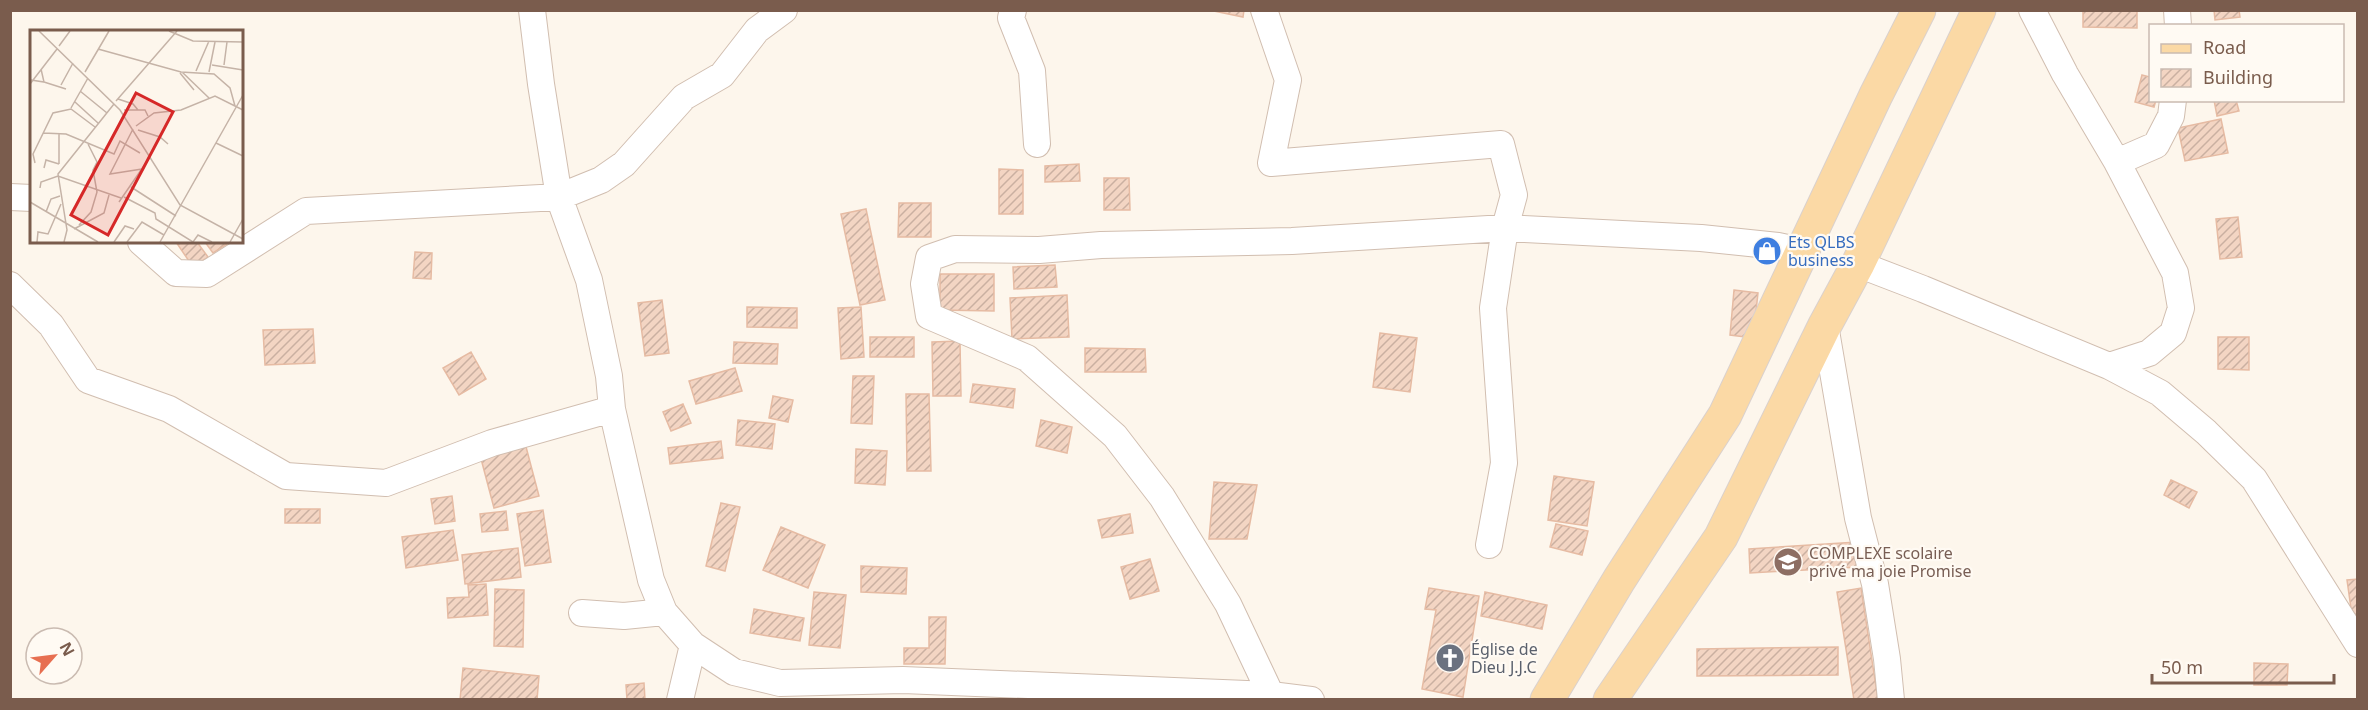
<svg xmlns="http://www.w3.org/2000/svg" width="2368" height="710" viewBox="0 0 2368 710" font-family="'Noto Sans',sans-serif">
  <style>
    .building { fill: url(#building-hatch); stroke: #e6bba3; stroke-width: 1.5 }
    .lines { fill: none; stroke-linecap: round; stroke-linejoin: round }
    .street-casing { stroke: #d1beb0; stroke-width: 28 }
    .primary-casing { stroke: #dad1cd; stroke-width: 35 }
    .street { stroke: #fff; stroke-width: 26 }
    .primary { stroke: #fbd9a5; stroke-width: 33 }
    .labels { text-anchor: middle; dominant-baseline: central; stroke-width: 4.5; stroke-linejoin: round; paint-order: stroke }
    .shop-label { font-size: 16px; fill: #366cbe; stroke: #fffaf3; text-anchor: start }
    .education-label { font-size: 16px; fill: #785e54; stroke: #fffaf3; text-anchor: start }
    .worship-label { font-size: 16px; fill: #5b616d; stroke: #fffaf3; text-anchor: start }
    .inset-road { fill: none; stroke: #c5b3a7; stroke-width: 1.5 }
    .view { fill: #d62828; fill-opacity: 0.15; stroke: #d62828; stroke-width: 3 }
    .inset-edge { fill: none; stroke: #7a5c4d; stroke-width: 3 }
  </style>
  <defs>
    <pattern id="building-hatch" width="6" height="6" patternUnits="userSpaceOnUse" patternTransform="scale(1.5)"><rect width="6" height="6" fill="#f3d5c3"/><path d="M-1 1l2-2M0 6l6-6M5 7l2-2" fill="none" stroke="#cab0a1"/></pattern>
  </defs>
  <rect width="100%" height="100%" fill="#fdf6ec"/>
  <path class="building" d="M 1209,10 L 1244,10 L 1243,17 Z
    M 2083,10 L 2137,10 L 2137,28 L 2083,27 Z
    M 2214,10 L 2239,10 L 2240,17 L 2215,20 Z
    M 2142,75 L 2150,77 L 2150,100 L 2156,100 L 2154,107 L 2135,102 Z
    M 2214,100 L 2236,100 L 2239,111 L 2217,116 Z
    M 2221,119 L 2228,153 L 2185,161 L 2178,128 Z
    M 1079,164 L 1080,181 L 1045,182 L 1045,166 Z
    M 999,169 L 1023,170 L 1023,214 L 999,214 Z
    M 1104,178 L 1129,178 L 1130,210 L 1104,210 Z
    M 899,203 L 931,203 L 931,237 L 898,237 Z
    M 866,209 L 885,300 L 860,305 L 841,214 Z
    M 2238,217 L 2242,257 L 2220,259 L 2216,219 Z
    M 176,242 L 197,242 L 208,257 L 193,267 Z
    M 205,242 L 230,242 L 213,253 Z
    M 415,252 L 432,253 L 431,279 L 413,278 Z
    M 1055,265 L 1057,287 L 1014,289 L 1013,267 Z
    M 940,274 L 994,274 L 994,311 L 940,310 Z
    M 1734,290 L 1758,293 L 1753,338 L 1730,335 Z
    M 1067,295 L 1069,337 L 1012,339 L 1010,298 Z
    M 662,300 L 669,353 L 645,356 L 638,303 Z
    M 747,307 L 797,308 L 797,328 L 747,327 Z
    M 861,307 L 864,357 L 841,359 L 838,308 Z
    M 313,329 L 315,363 L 265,365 L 263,330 Z
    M 1380,333 L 1417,338 L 1410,392 L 1373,387 Z
    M 870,337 L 914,337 L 914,357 L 870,357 Z
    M 2218,337 L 2249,337 L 2249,370 L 2218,369 Z
    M 960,341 L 961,396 L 933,396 L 932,342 Z
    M 734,342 L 778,344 L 777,364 L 733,363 Z
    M 1085,348 L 1145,349 L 1146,372 L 1085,372 Z
    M 471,352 L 486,379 L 459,395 L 443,368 Z
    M 735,368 L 742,391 L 696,404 L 689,381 Z
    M 853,376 L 874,376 L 872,424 L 851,423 Z
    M 973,384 L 1015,389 L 1013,408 L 970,402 Z
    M 906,394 L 929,394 L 931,471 L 907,471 Z
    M 773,396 L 793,400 L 788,422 L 769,418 Z
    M 683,404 L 691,423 L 671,431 L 663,412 Z
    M 738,420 L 775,424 L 772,449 L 736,445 Z
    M 1041,420 L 1072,427 L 1067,453 L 1036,446 Z
    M 721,441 L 723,458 L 670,464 L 668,448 Z
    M 525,443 L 539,496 L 494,508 L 480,455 Z
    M 856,449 L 887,451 L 885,485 L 855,483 Z
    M 1554,476 L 1594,482 L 1587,526 L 1548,520 Z
    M 2171,480 L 2197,492 L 2189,508 L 2164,495 Z
    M 1214,482 L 1257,485 L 1247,539 L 1209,539 Z
    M 452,496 L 455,521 L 435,524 L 431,499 Z
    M 721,503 L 740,507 L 725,571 L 706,566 Z
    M 285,509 L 320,509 L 320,523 L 285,523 Z
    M 543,510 L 551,562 L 525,566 L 517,514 Z
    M 506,511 L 508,530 L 482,532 L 480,514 Z
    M 1130,514 L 1133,533 L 1102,538 L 1098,520 Z
    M 1556,524 L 1588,531 L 1582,555 L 1550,547 Z
    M 781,527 L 825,545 L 808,588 L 763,570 Z
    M 453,530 L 458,560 L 406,568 L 402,537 Z
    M 1857,542 L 1859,567 L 1750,573 L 1749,549 Z
    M 518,548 L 521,577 L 465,584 L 462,555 Z
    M 1150,559 L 1159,591 L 1130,599 L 1121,567 Z
    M 861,566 L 907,568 L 906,594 L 861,592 Z
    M 2358,579 L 2358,637 L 2355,637 L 2347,580 Z
    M 486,584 L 488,615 L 448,618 L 447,598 L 469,597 L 468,585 Z
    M 1429,588 L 1479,596 L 1463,697 L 1422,689 L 1436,610 L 1425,609 Z
    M 1861,588 L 1878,700 L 1854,700 L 1837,592 Z
    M 495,589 L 524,590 L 523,647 L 494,646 Z
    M 814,592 L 846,595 L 840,648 L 809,645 Z
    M 1485,592 L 1547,605 L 1542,629 L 1481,616 Z
    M 754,609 L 804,618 L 800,641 L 750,633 Z
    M 929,617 L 946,617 L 945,664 L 904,664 L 904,648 L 929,648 Z
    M 1838,647 L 1838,675 L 1697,676 L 1697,649 Z
    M 2254,663 L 2288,664 L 2287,685 L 2254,685 Z
    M 463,668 L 539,676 L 537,700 L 460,700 Z
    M 644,683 L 645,700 L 627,700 L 626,685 Z"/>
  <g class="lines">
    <g class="street-casing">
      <path id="street" d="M 532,10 L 541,84 L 559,197 L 589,280 L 609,376 L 612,409 L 651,580 L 664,612 L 693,645 L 734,672 L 780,683 L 903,680 L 1271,695 L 1311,700
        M 1013,10 L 1011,18 L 1032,71 L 1037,144
        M 1264,10 L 1288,80 L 1271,163 L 1501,144 L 1514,195 L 1505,228 L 1493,308 L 1504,463 L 1489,545
        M 2032,10 L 2065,74 L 2117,162 L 2175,273 L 2181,308 L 2173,333 L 2149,353 L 2109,366
        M 2177,10 L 2178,26
        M 2117,162 L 2156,145 L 2171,116 L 2173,100
        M 10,197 L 32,198
        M 141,242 L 176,273 L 207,274 L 306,211 L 559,197 L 601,180 L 624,164 L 684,97 L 722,75 L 757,30 L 784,10
        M 1858,264 L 1923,289 L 2109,366 L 2160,393 L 2206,432 L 2254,479 L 2358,644
        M 10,285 L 51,325 L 88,380 L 169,409 L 286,476 L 386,483 L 492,443 L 612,409
        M 1825,325 L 1858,518 L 1875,584 L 1887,659 L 1891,700
        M 582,613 L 624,616 L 664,612
        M 1271,695 L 1228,604 L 1162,497 L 1115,436 L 1027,358 L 929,316 L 924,284 L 929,258 L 955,249 L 1039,250 L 1101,245 L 1292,241 L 1505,228 L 1701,238 L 1778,246 L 1801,251
        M 680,700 L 693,645"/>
    </g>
    <g class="primary-casing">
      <path id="primary" d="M 1547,700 L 1619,580 L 1725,415 L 1876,95 L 1919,10
        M 1610,700 L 1721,537 L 1825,325 L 1858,264 L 1979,10"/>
    </g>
    <use href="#street" class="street"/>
    <use href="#primary" class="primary"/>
  </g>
  <defs>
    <g id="shop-disc" transform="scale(1.5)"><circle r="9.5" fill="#3f7fe0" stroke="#fffaf3"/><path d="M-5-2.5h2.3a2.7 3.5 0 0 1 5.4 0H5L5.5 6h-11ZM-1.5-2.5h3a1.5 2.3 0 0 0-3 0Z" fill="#fff"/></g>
    <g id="school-disc" transform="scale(1.5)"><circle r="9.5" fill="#8d6e63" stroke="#fffaf3"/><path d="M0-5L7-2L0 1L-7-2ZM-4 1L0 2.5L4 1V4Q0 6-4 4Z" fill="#fff"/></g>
    <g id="church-disc" transform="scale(1.5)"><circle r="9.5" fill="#6b7280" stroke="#fffaf3"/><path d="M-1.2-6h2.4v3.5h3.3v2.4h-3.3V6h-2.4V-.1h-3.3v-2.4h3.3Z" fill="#fff"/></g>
  </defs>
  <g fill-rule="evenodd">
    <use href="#shop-disc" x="1767" y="251"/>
    <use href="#school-disc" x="1788" y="562"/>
    <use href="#church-disc" x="1450" y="658"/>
  </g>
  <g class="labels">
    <g class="shop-label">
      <text x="1788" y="242">Ets QLBS<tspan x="1788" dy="18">business</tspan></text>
    </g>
    <g class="education-label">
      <text x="1809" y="553">COMPLEXE scolaire<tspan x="1809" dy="18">privé ma joie Promise</tspan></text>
    </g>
    <g class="worship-label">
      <text x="1471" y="649">Église de<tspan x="1471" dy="18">Dieu J.J.C</tspan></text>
    </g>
  </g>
  <g transform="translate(30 30)">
    <rect width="213" height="213" fill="#fdf6ec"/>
    <path class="inset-road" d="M 9,1 L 90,80 L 150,175 L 213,209M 139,1 L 163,11 L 213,12M 29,16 L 40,1M 68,19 L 151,42 L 184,44 L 200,58 L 205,76M 182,35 L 213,40M 194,35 L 197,12M 166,41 L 179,11M 55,42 L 79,1M 152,42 L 179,68M 179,42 L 185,12M 150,43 L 164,60M 1,50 L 14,52 L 11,39M 14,52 L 36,59M 0,54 L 27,19M 31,55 L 43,33M 50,61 L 77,83M 88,69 L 103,74 L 108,80M 86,71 L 147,1M 45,72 L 68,93M 41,78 L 58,48M 94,80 L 115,80 L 118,86M 106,96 L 124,83 L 151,80 L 185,66 L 213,80M 103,99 L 80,144 L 112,139M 108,100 L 130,107 L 138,114M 13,103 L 36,104 L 84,124 L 90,111 L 110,123M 29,103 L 29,134M 186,113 L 213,126M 5,133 L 3,124 L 23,83 L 41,79 L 65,97M 14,138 L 16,130 L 29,134M 101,157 L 146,186M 10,158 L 11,152 L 28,146 L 91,168M 94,167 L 125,183 L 126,189 L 163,212 L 168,205 L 182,212M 0,172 L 68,212M 89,172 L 120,127M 16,182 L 21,169 L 30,166M 49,195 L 61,182 L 67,162 L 63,140 L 67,132 L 58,114M 44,199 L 74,183 L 79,165M 7,212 L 8,202 L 18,204 L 31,174M 34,212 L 37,200 L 28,144 L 84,74M 84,212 L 95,196 L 104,199M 97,212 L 112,192 L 134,205M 130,212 L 213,65M 200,212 L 213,189"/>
    <path class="view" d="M 106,63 L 143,82 L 78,205 L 41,185 Z"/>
    <rect width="213" height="213" class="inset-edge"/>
  </g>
  <rect width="2368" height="710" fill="none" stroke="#7a5c4d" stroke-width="24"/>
  <rect x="2149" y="24" width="195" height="78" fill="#fffaf3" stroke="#cabbb1" stroke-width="1.5"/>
  <rect x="2161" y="44" width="30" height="9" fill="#fbd9a5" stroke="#cabbb1" stroke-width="1.5"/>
  <text x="2203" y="54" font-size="18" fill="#7a5c4d">Road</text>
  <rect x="2161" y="69" width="30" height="18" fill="url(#building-hatch)" stroke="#cabbb1" stroke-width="1.5"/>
  <text x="2203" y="84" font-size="18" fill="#7a5c4d">Building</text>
  <g transform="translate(54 656) rotate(62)"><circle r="28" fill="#fffaf3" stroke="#cabbb1" stroke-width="1.5"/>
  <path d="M0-4.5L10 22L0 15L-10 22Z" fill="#e76f51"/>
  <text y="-9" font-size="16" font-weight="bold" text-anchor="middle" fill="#7a5c4d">N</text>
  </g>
  <path d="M2152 674v9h182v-9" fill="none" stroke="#7a5c4d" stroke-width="3"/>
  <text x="2161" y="674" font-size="18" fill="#7a5c4d" stroke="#fffaf3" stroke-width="4.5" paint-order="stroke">50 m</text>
</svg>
